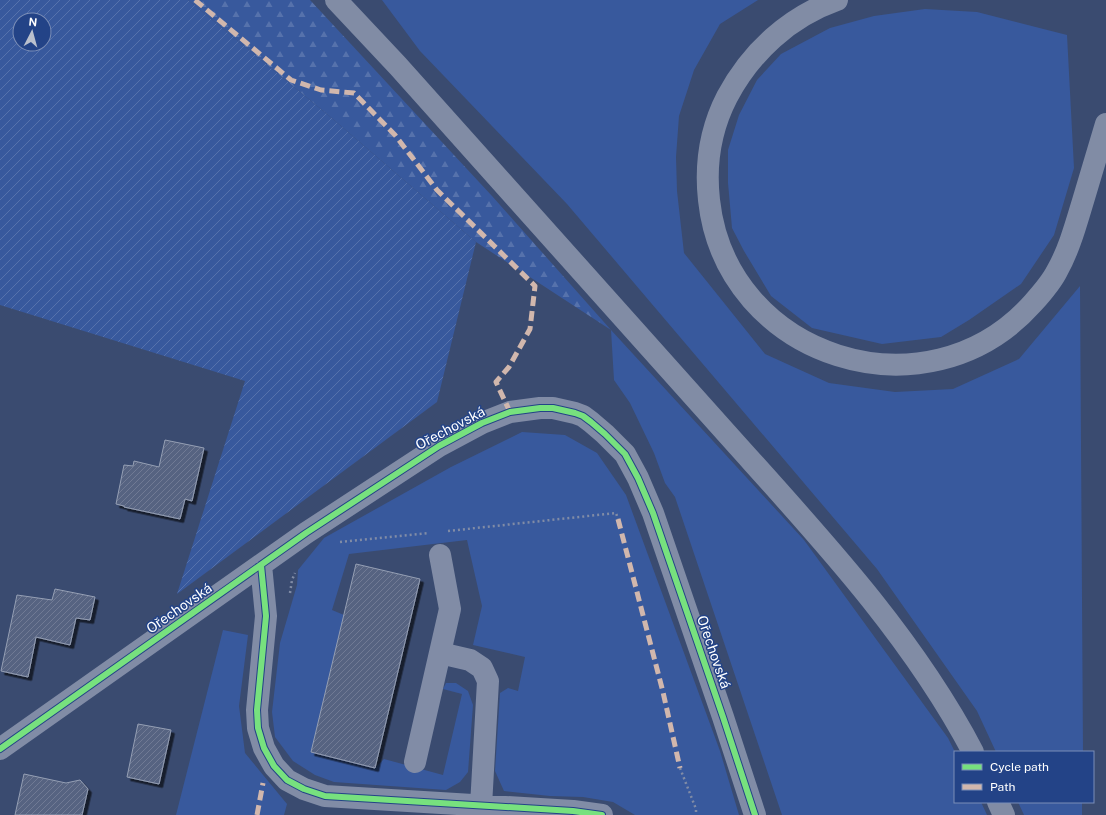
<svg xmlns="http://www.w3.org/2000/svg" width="1106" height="815" viewBox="0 0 1106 815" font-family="'Public Sans',sans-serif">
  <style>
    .grass { fill: #38599d }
    .forest { fill: url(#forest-firs) }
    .garden { fill: url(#garden-furrows); fill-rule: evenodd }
    .building { fill: url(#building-hatch); stroke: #959fb4; filter: url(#shadow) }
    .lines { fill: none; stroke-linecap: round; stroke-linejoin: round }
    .path { stroke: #818ca6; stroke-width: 2.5; stroke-dasharray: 2 3; stroke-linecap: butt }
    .minor { stroke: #818ca6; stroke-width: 22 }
    .highway { stroke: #818ca5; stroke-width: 22 }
    .quiet { stroke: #d1b7ad; stroke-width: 5; stroke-dasharray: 10 5; stroke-linecap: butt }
    .cycleway-casing { stroke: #234387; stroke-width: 8 }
    .cycleway { stroke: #77e17e; stroke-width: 6 }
    .labels { text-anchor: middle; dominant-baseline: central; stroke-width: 3; stroke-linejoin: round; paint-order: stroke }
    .street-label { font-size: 14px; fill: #fff; stroke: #234387 }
  </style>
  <defs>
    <pattern id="forest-firs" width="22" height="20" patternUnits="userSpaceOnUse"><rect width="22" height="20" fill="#38599d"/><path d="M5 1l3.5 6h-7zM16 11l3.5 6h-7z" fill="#5672ac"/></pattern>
    <pattern id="garden-furrows" width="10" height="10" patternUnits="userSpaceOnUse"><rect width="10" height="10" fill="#38599d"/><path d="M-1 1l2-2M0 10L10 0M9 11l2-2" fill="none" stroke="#5672ac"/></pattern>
    <pattern id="building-hatch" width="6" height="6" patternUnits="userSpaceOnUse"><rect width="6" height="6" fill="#566381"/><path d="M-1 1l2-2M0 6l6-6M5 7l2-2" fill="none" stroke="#6f7a94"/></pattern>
    <filter id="shadow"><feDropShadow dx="3.5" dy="3.5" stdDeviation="0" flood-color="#0009"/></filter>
  </defs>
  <rect width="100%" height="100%" fill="#3a4b70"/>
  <path class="grass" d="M 382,0 L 758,0 L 720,24 L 694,70 L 679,116 L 676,157 L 677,191 L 684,253 L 765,354 L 829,383 L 895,392 L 953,389 L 1019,359 L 1080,286 L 1083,752 L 996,752 L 977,711 L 877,569 L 567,204 L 420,51 Z
    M 925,9 L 977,12 L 1067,35 L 1074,168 L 1054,235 L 1021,284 L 969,320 L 941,337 L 882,344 L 812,328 L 771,296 L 744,251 L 732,228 L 728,183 L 728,150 L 739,115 L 757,80 L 781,54 L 830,28 L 874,16 Z
    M 611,330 L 804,540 L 948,738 L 955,752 L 955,802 L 981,802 L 987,815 L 782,815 L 675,497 L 665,483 L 654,453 L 630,403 L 614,380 Z
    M 522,432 L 565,435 L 597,453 L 626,495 L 720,751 L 739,815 L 635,815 L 613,802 L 583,797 L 550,796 L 504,791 L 495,771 L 500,693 L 508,688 L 518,691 L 525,657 L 473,645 L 482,606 L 467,540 L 349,554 L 332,610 L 344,615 L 311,752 L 375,768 L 384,759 L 443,775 L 462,694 L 443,689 L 446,683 L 456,683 L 468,691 L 473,705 L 468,772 L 460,782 L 446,790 L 334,782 L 315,775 L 293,761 L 275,737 L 272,712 L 280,643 L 297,585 L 298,570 L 324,538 L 451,467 Z
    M 223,630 L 248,635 L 239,706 L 245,753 L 287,804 L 284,815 L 176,815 Z
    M 1018,802 L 1082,802 L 1082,815 L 1024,815 Z"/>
  <path class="forest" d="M 188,0 L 310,0 L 492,196 L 611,330 L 476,242 L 327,114 Z"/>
  <path class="garden" d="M 0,0 L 188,0 L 327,114 L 476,242 L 437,402 L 177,594 L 245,381 L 0,305 ZM 20,20 L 44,20 L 44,44 L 20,44 Z"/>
  <path class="building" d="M 165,440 L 204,448 L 192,501 L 185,499 L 180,519 L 124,507 L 124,506 L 116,504 L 124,465 L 133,466 L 134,461 L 159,467 Z
    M 356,564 L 420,579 L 375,768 L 311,752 Z
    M 55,589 L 95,597 L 90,620 L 76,618 L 70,645 L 36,637 L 28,677 L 1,671 L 17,595 L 52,600 Z
    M 138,724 L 171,730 L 159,784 L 127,777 Z
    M 24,774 L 66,783 L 80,780 L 88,789 L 82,815 L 15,815 Z"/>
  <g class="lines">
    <path class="path" d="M 448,531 L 616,513 L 618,519
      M 340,542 L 429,533
      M 290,593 L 292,580 L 295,573
      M 680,768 L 696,809 L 696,815"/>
    <path class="minor" d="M 261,565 L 266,616 L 257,710 L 258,728 L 264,748 L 274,766 L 287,780 L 304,789 L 325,796 L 573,811 L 602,815
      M 440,653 L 470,660 L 482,668 L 488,681 L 481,806
      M 0,749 L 306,533 L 439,446 L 482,423 L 510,412 L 540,408 L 553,408 L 575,413 L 583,416 L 591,422 L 605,434 L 625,454 L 638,478 L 653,513 L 723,717 L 755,815
      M 415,762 L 450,609 L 440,555"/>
    <path class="highway" d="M 336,0 L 398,66 C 505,186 612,306 720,426 C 811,528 909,630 973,752
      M 837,0 C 789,17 751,52 727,97 C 711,128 705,164 709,200 C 726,358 927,422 1033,303 C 1042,293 1051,283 1057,271 C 1069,250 1076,224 1083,201 C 1091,175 1098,150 1106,124
      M 998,802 L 1004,815"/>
    <path class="quiet" d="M 195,0 L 291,80 L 321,90 L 354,93 L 395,135 L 437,190 L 535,286 L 530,329 L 509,367 L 496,382 L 510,412
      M 618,519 L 663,692 L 680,768
      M 257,815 L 263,783"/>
    <g class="cycleway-casing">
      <path id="cycleway" d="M 261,565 L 266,616 L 257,710 L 258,728 L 264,748 L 274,766 L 287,780 L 304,789 L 325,796 L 573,811 L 602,815
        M 0,749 L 306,533 L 439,446 L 482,423 L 510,412 L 540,408 L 553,408 L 575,413 L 583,416 L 591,422 L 605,434 L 625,454 L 638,478 L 653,513 L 723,717 L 755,815"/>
    </g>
    <use href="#cycleway" class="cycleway"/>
  </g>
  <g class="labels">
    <g class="street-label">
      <text transform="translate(450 428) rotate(-28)">Ořechovská</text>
      <text transform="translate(179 608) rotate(-35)">Ořechovská</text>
      <text transform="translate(714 652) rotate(71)">Ořechovská</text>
    </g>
  </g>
  <rect x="954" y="751" width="140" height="52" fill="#234387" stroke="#7b8eb7"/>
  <rect x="962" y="764" width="20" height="6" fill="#77e17e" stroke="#7b8eb7"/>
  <text x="990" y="771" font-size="12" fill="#ffffff">Cycle path</text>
  <rect x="962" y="784" width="20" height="6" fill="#d1b7ad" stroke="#7b8eb7"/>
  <text x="990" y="791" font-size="12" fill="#ffffff">Path</text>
  <g transform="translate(32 32) rotate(6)"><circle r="19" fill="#234387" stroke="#7b8eb7"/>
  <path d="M0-3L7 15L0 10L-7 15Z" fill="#bac0cd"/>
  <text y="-6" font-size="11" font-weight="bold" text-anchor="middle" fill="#ffffff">N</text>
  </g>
</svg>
